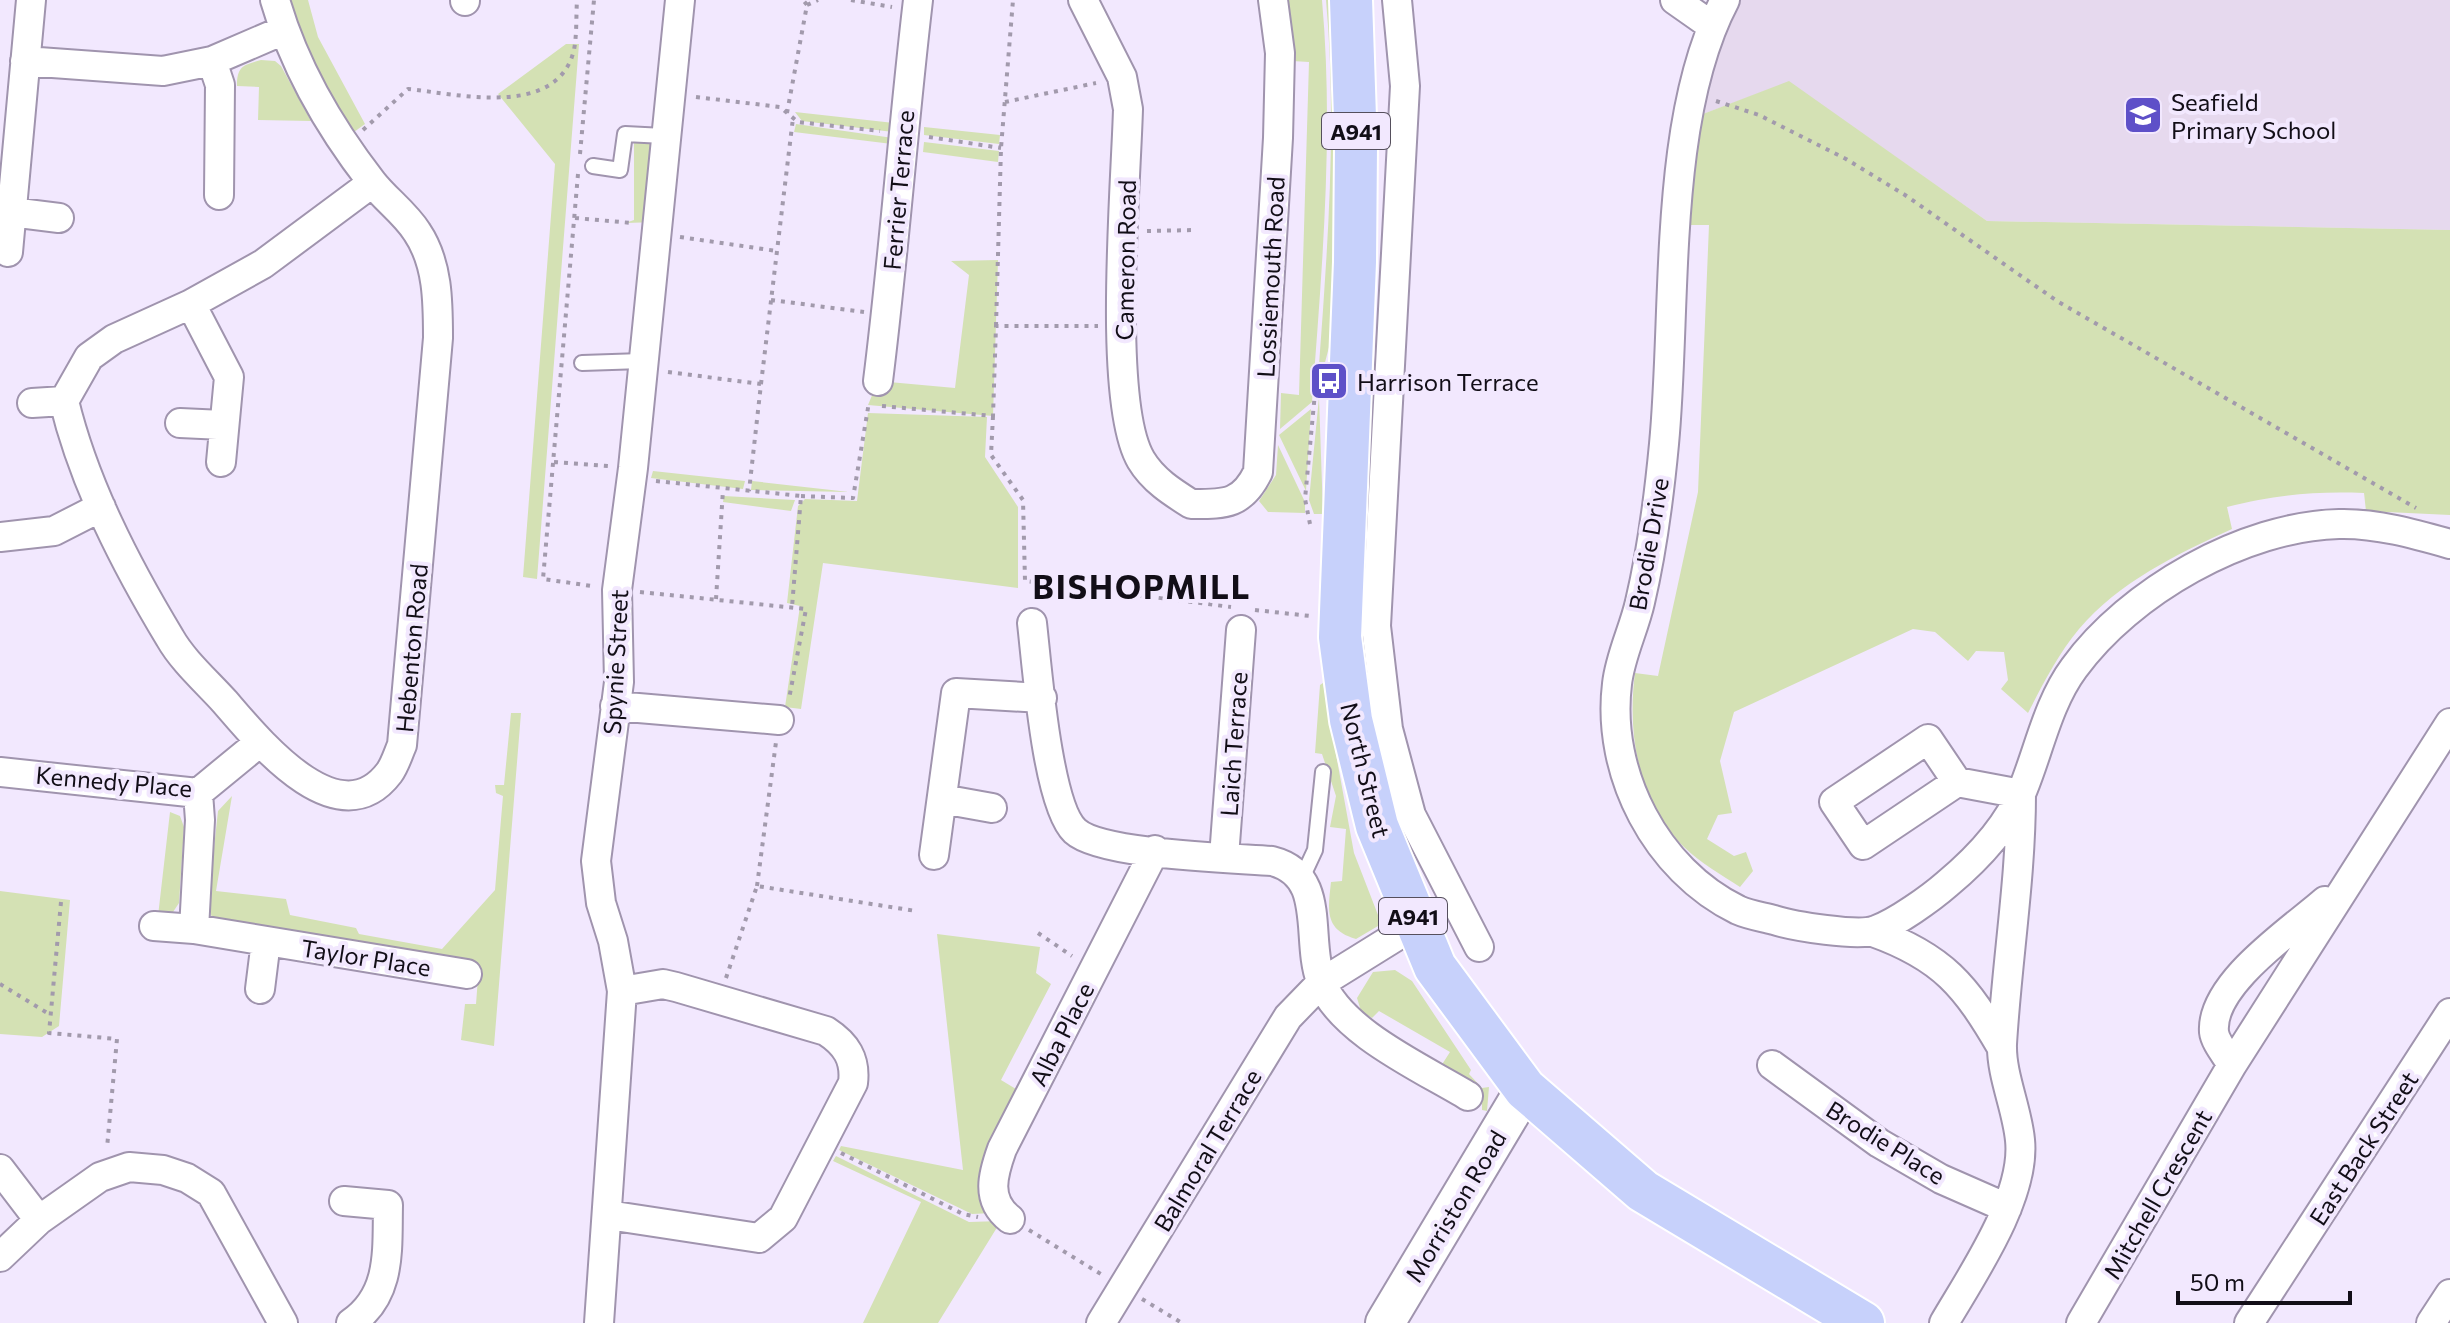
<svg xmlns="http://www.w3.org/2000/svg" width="2450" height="1323" viewBox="0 0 2450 1323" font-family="Commissioner,sans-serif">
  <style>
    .education { fill: #e6d9ee }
    .green { fill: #d4e1b4 }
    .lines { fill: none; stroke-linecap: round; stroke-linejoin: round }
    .service-casing { stroke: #a094ae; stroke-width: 18 }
    .minor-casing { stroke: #a094ae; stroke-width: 32 }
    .secondary-casing { stroke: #a094ae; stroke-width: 42 }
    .primary-casing { stroke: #fff; stroke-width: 46 }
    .path { stroke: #a29aac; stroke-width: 4; stroke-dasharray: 4 6; stroke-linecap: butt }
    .service { stroke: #fff; stroke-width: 14 }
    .minor { stroke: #fff; stroke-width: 28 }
    .secondary { stroke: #fff; stroke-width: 38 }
    .primary { stroke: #c7d1fb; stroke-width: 42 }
    .labels { text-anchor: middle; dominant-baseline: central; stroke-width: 8; stroke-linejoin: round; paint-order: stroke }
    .shield { fill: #f2e8fe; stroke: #554f5c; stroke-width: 2 }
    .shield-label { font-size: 22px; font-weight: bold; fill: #120e17 }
    .poi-label { font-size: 24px; fill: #120e17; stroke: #f2e8fe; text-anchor: start }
    .street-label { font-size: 24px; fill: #120e17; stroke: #f2e8fe }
    .district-label { font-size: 32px; font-weight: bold; letter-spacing: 2px; fill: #120e17; stroke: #f2e8fe }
  </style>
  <rect width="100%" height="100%" fill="#f2e8fe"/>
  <path class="education" d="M 1741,0 L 2450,0 L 2450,230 L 1987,221 L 1789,82 L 1698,116 L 1702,94 Z"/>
  <path class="green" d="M 275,0 L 308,0 L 318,37 L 365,124 L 343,140 Z
    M 1284,0 L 1322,0 C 1334,134 1322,268 1312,402 L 1280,429 L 1281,393 L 1299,395 L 1309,62 L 1292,61 L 1291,27 Z
    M 1326,0 L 1343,0 L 1339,309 L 1323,370 L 1319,365 C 1328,243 1337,122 1326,0 Z
    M 566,44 L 579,44 L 537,579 L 523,577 L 555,164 L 498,94 Z
    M 261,60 L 275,61 L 281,66 L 311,121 L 258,120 L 259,87 L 237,86 C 237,66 243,65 261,60 Z
    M 1789,81 L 1987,221 L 2450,230 L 2450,515 L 2366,511 L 2364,493 C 2313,491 2276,495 2227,507 L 2232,529 C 2177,554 2119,582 2079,629 C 2058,654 2043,684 2028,713 L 2001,689 L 2008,680 L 2004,652 L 1976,651 L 1968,661 L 1935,632 L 1913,629 L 1734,712 L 1720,761 L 1732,813 L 1718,815 L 1707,839 L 1734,856 L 1746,852 L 1753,871 L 1740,887 C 1722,875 1700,863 1684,847 C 1638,801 1627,735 1635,673 L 1658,676 L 1698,492 L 1709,225 L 1684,225 L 1703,114 Z
    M 795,112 L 894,123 L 893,132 L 802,121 Z
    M 796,124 L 893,138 L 892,144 L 794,132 Z
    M 924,127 L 1000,135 L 999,144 L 924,135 Z
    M 634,134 L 664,136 L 658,222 L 625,223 L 634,220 Z
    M 924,142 L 999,151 L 998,162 L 923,152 Z
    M 998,260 L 993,416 L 868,405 L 878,381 L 955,388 L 969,275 L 951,261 Z
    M 1319,397 L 1323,514 L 1314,514 L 1309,500 Z
    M 1311,409 L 1306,491 L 1279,435 Z
    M 868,413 L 987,417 L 985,457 L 1018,507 L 1018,588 L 823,563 L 801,709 L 785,707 L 800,606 L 787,603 L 798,506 L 805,499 L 857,501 Z
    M 1278,445 L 1305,502 L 1305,513 L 1268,512 L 1259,501 L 1276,475 Z
    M 653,471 L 745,481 L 743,489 L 651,478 Z
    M 752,481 L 849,492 L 751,490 Z
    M 724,496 L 795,500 L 791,511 L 723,502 Z
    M 1323,683 L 1354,853 L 1378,915 L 1378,926 L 1356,939 C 1324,930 1328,910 1331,882 L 1342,881 L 1346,829 L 1330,827 L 1336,796 L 1322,754 L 1315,753 L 1320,685 Z
    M 511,713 L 521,713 L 494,1046 L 461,1040 L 465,1004 L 476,1004 L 479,965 L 212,918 L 208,904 L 218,811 L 232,796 L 216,891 L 286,899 L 290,915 L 356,928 L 359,934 L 442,949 L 495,890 L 503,796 L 496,793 L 495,785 L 504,785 Z
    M 170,812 L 180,816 L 184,827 L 179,903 L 171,915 L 158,916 Z
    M 0,891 L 70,900 L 59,1026 L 42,1037 L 0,1034 Z
    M 937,934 L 1040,947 L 1036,973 L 1051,984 L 1001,1080 L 1021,1092 L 993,1213 L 972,1214 L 839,1150 L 841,1146 L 963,1170 Z
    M 1395,970 L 1412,981 L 1471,1070 L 1469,1074 L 1482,1088 L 1489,1087 L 1487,1111 L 1482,1110 L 1482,1097 L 1441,1066 L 1450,1052 L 1379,1011 L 1372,1018 L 1361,1011 L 1357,998 L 1373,972 Z
    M 836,1156 L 969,1222 L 1001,1221 L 938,1323 L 863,1323 L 921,1202 L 833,1161 Z"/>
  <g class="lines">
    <g class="service-casing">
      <path id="service" d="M 593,166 L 620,170 L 625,134 L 664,136
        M 582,363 L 642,361
        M 1302,878 L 1315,850 L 1323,772"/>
    </g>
    <g class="minor-casing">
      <path id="minor" d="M 275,0 C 294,66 330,128 372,182 C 385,199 405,213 417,232 C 438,263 438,302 438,338 L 402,745 C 398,754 395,765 389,773 C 338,840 257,739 225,702 C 207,682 183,661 170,638 C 126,565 84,484 64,401 L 89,357 L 114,339 L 191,304 L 263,264 L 372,183
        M 1083,0 L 1122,77 L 1128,109 C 1126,184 1107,403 1141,460 C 1153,480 1172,492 1191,504 C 1225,504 1242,505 1258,472 L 1278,138 L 1280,53 L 1273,0
        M 1397,0 L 1405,86 L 1376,626 L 1388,729 L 1411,815 L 1479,947
        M 1675,0 L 1712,26
        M 1725,0 C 1662,119 1677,309 1664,444 C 1659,497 1652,551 1640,602 C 1634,629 1620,656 1617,684 C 1606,773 1656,870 1738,910 C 1749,915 1763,917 1774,920 C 1793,926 1859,937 1876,930 C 1896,923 1931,898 1947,884 C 1977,859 2008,826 2023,789 C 2039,750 2048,703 2074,668 C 2129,592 2244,526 2339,524 C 2376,523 2415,534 2450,544
        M 465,1 L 465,0
        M 25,61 L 163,71 L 212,61 L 284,30
        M 212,61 L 220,85 L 219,195
        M 11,212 L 59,218
        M 8,252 L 31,0
        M 191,304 L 229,377 L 221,462
        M 878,381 C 894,254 903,127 918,0
        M 32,403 L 64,401
        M 180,423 L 223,425
        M 0,537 L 54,531 L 101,507
        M 1032,623 C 1037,666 1047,805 1075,831 C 1101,855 1232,858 1272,861 C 1328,875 1305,939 1321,981 C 1340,1032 1424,1069 1468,1096
        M 615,706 L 779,720
        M 0,772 L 198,793 L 260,742
        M 198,793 L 200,820 L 194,929 L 467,974
        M 942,799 L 992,808
        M 934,855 L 956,693 L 1042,698
        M 1224,857 L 1241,630
        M 154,926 L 194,929
        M 1873,932 C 1943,957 1966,986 2002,1048
        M 260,989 L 266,941
        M 1772,1065 L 1879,1143 L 1941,1179 L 2007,1208
        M 2232,1065 C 2227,1056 2215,1042 2214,1032 C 2210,984 2292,930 2325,901
        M 0,1169 L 39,1220
        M 344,1201 L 388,1205 C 387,1250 392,1295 351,1323
        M 608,1215 L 759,1238 L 783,1218 L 853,1083 C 856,1059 846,1044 826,1031 L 676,987 L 663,984 L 622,991
        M 1010,1219 C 985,1200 993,1174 1002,1149 L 1155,850
        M 0,1257 L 39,1220 L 100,1177 L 129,1167 L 163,1170 L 187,1178 L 211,1193 L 283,1323
        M 599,1323 L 622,991 L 613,941 L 601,903 L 596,861 L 619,682 L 617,590 L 633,468 L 680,0
        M 1101,1323 L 1288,1017 L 1321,983 L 1416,924
        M 1944,1323 C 1972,1275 2026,1197 2020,1140 C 2017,1108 2001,1075 2002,1044 C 2007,960 2021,878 2021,794 L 1957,782 L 1863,845 L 1834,802 L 1928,739 L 1957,782
        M 2081,1323 L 2232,1065 L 2450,723
        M 2249,1323 L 2450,1013
        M 2431,1323 L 2450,1294"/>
    </g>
    <g class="secondary-casing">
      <path id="secondary" d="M 1385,1323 L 1525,1089"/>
    </g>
    <g class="primary-casing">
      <path id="primary" d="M 1351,0 L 1356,147 L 1355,262 L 1340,637 L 1351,720 L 1377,826 L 1435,967 L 1525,1089 L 1643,1191 L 1863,1323"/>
    </g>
    <path class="path" d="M 851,0 L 892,7
      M 807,5 L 818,0
      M 696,97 L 780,107 L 798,122 L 880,131
      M 1716,101 L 1759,115 L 1846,159 L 1905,195 L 2057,301 L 2416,508
      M 1005,102 L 1096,83
      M 787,113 L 807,5 L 803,0
      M 363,130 L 408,89 C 458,94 557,119 574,50 C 577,34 576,16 577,0
      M 929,137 L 1001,148
      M 580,154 L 594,0
      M 578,174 L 543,579 L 592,586
      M 575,218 L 632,223
      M 1147,231 L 1196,230
      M 680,237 L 777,251
      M 771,300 L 864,312
      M 996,326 L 1001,148 L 1013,0
      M 668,372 L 761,384 L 749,491
      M 761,384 L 793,118
      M 882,406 L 993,416 L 996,326 L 1098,326
      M 993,416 L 991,455 L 1023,500 L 1025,581 L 1231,607
      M 554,462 L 608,466
      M 656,481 L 801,496 L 792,607
      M 801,496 L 853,498 L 869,402
      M 1310,524 L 1305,499 L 1316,382
      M 640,592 L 806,609 L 789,699
      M 716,599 L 723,490
      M 1255,610 L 1310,616
      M 757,886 L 776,742
      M 61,902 L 49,1033 L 117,1039 L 107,1148
      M 1038,933 L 1072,956
      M 726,978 L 757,886 L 916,911
      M 0,984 L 49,1014
      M 841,1153 L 963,1214 L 978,1217
      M 1029,1230 L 1104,1276
      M 1142,1299 L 1182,1323"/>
    <use href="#service" class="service"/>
    <use href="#minor" class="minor"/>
    <use href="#secondary" class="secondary"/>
    <use href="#primary" class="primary"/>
  </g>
  <defs>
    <g id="school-square" transform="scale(2)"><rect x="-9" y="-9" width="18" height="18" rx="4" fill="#5e50c8" stroke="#f2e8fe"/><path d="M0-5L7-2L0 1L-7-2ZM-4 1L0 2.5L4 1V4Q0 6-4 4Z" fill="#fff"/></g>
    <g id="bus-square" transform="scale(2)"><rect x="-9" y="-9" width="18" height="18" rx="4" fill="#5e50c8" stroke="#f2e8fe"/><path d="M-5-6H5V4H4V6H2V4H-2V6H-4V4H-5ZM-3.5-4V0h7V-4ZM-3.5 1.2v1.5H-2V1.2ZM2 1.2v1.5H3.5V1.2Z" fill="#fff"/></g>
  </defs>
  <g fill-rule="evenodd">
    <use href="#school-square" x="2143" y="115"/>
    <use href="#bus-square" x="1329" y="381"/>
  </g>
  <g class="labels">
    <g class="shield">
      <rect x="1322" y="113" width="68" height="36" rx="6"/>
      <rect x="1379" y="898" width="68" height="36" rx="6"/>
    </g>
    <g class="shield-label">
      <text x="1356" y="131">A941</text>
      <text x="1413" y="916">A941</text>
    </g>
    <g class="poi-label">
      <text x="2171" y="101">Seafield<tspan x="2171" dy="28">Primary School</tspan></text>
      <text x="1357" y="381">Harrison Terrace</text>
    </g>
    <g class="street-label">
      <text transform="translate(898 190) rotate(-85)">Ferrier Terrace</text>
      <text transform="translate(1125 260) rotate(-89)">Cameron Road</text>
      <text transform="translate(1270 277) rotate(-87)">Lossiemouth Road</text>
      <text transform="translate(1648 544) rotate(-80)">Brodie Drive</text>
      <text transform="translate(411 648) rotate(-85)">Hebenton Road</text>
      <text transform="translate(615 662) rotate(-87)">Spynie Street</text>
      <text transform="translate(1233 744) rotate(-86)">Laich Terrace</text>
      <text transform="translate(1366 770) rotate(76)">North Street</text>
      <text transform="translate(114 781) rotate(5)">Kennedy Place</text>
      <text transform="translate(366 957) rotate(9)">Taylor Place</text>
      <text transform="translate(1061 1034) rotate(-63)">Alba Place</text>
      <text transform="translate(1886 1142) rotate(32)">Brodie Place</text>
      <text transform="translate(2363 1148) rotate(-57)">East Back Street</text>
      <text transform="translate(1207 1150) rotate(-59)">Balmoral Terrace</text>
      <text transform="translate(2157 1194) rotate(-60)">Mitchell Crescent</text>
      <text transform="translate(1455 1206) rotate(-59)">Morriston Road</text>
    </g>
    <g class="district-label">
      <text x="1142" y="586">BISHOPMILL</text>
    </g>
  </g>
  <path d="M2178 1291v12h172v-12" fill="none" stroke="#120e17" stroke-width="4"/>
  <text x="2190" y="1291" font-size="24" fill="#120e17" stroke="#f2e8fe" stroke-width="6" paint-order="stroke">50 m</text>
</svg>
